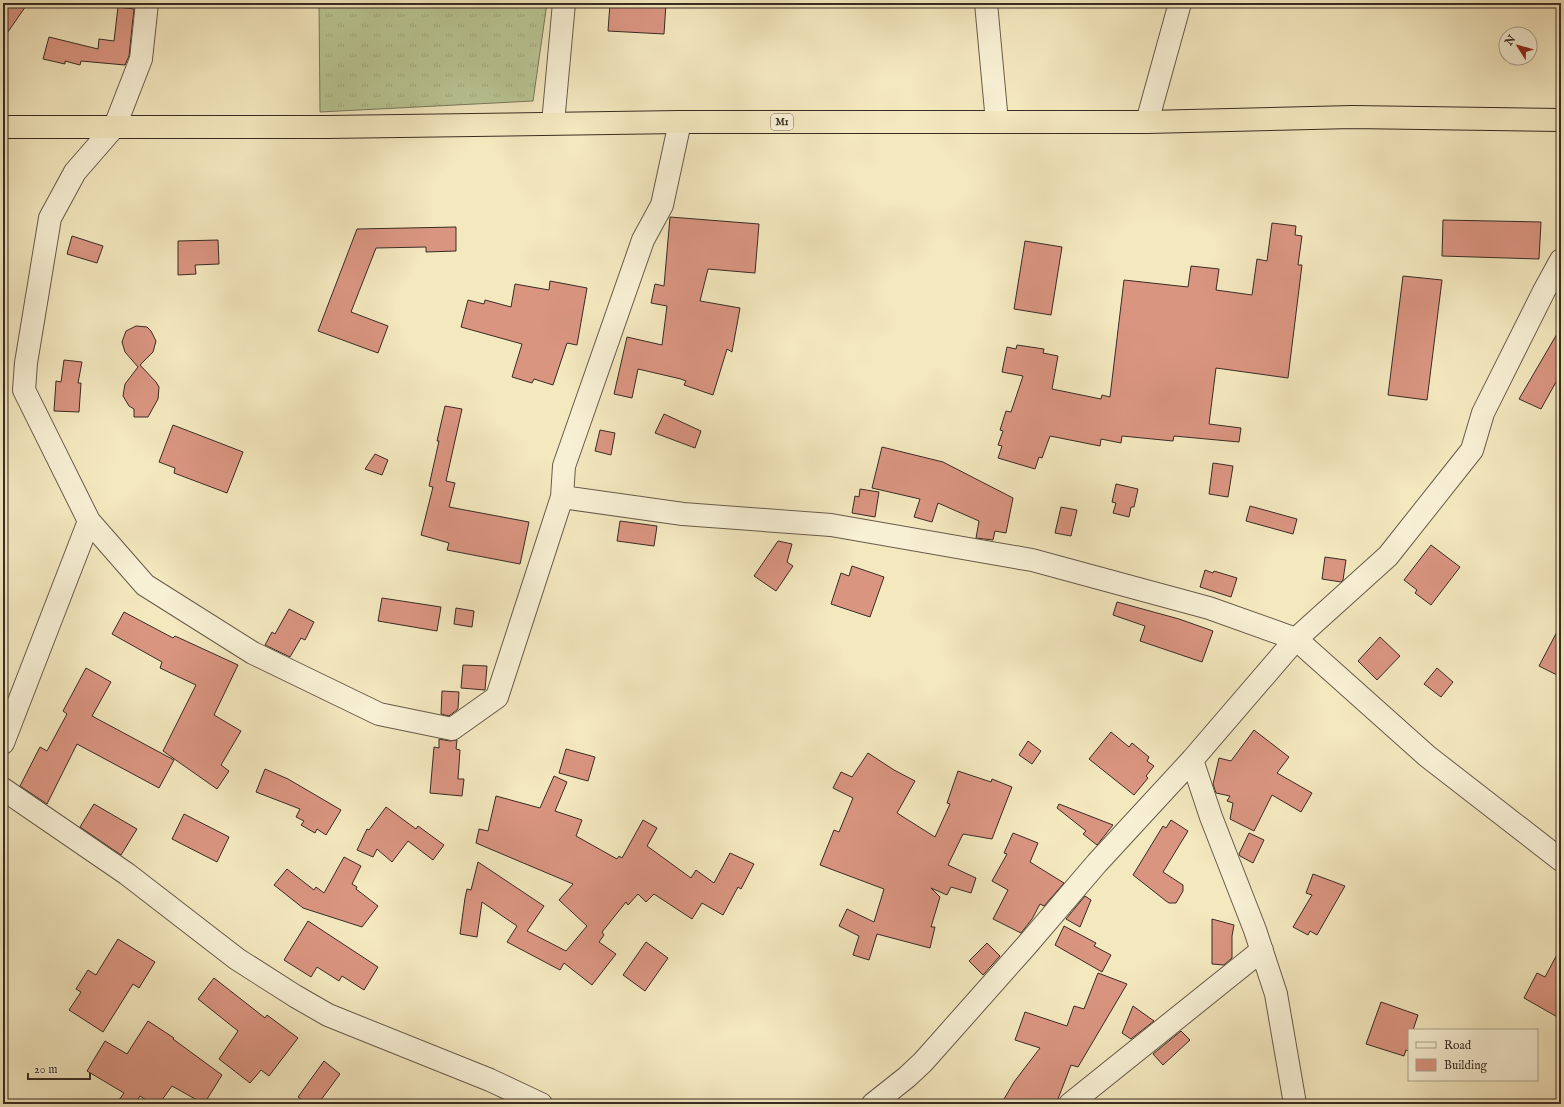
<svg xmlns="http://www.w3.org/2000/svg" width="1564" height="1107" viewBox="0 0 1564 1107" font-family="'IM FELL English',serif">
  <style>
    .grass { fill: url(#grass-tufts); stroke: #78795c }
    .building { fill: #da9581; stroke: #382c23 }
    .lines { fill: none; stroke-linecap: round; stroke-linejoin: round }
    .minor-casing { stroke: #675b4a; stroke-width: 24 }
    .trunk-casing { stroke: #382c23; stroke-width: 24 }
    .minor { stroke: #f8f0d5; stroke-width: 22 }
    .trunk { stroke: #f4e8bf; stroke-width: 22 }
    .labels { text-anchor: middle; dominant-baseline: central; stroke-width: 3; stroke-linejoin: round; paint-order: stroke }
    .shield { fill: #f8f0d5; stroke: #726758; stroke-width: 1 }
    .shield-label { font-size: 10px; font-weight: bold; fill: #382c23 }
  </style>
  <defs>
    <pattern id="grass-tufts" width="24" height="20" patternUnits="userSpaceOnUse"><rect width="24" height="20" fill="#b9c694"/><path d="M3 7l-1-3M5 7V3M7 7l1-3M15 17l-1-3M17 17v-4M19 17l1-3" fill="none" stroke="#a0aa7f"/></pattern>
  </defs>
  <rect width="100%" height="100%" fill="#f4e8bf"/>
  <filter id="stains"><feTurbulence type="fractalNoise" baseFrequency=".005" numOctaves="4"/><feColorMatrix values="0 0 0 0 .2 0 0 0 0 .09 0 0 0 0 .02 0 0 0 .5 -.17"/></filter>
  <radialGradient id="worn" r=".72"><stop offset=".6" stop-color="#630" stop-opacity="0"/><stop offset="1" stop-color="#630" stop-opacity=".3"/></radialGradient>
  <path class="grass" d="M 319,3 L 547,3 L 533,101 L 320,112 Z"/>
  <path class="building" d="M 3,3 L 28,3 L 3,39 Z
    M 610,3 L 666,3 L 664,34 L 608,31 Z
    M 118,7 L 134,9 L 129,56 L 125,65 L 81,61 L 80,65 L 65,61 L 65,64 L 43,59 L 49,37 L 98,49 L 99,39 L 114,41 Z
    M 670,217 L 759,224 L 755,273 L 708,269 L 700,301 L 740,308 L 732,352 L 727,349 L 713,395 L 684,385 L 686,381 L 681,379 L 638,369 L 632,398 L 614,394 L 627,337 L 662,345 L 667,306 L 651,303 L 655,284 L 664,286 Z
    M 1443,220 L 1541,222 L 1539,259 L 1442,256 Z
    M 1272,223 L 1296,226 L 1295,235 L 1302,236 L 1298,265 L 1302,265 L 1288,378 L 1216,368 L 1209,424 L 1241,428 L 1239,442 L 1174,436 L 1173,441 L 1122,436 L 1121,443 L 1101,439 L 1100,446 L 1050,436 L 1042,458 L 1039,457 L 1035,469 L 998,458 L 1002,446 L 998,445 L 1003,431 L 1000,430 L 1006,411 L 1011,412 L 1023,376 L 1002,372 L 1007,347 L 1016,349 L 1017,345 L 1044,349 L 1043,353 L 1058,356 L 1052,389 L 1101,399 L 1102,395 L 1110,397 L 1124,280 L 1188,287 L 1191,266 L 1219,269 L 1216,290 L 1252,295 L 1257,259 L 1267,261 Z
    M 456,227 L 456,251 L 426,252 L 426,247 L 376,248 L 351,312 L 388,326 L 378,353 L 318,331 L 357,229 Z
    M 72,236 L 103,246 L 97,263 L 67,254 Z
    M 218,240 L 219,264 L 195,265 L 196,274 L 178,275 L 178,241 Z
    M 1025,241 L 1062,247 L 1051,315 L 1014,309 Z
    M 1403,276 L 1442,280 L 1427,400 L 1388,395 Z
    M 550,281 L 587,288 L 577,345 L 567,343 L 553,385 L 534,379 L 532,383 L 512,377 L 522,344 L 461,327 L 468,300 L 484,304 L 485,300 L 511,307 L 515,284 L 549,290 Z
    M 136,326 L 147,327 L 151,331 L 156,341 L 153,352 L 140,365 L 156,382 L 159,387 L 158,399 L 148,417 L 134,417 L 134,409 L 129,406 L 123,396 L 125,384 L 138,367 L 125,352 L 122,342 L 126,331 Z
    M 1561,327 L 1561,373 L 1541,409 L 1519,399 Z
    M 64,360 L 82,362 L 78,383 L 81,383 L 79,412 L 54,411 L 56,381 L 61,382 Z
    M 445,406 L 462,409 L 446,481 L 455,483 L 449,507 L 529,522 L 520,564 L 447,550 L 449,543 L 421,535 L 433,487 L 429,486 L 439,441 L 437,441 Z
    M 664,414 L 701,431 L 695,448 L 655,433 Z
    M 173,425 L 243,452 L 227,493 L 174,473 L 175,468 L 159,462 Z
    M 600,430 L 615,433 L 611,455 L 595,451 Z
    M 882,447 L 943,462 L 1013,498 L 1006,533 L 995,531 L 993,540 L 976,538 L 979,521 L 938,503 L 932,522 L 914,517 L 920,499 L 872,488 Z
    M 375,454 L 388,460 L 382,475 L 365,469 Z
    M 1213,463 L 1233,466 L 1228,497 L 1209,494 Z
    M 1116,484 L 1138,489 L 1134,507 L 1131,507 L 1129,517 L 1113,513 L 1116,503 L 1112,502 Z
    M 860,489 L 879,492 L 875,517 L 852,513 L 855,496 L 859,497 Z
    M 1250,506 L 1297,519 L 1293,534 L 1246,521 Z
    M 1061,507 L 1077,510 L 1071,536 L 1055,533 Z
    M 620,521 L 657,526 L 654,546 L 617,541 Z
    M 778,541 L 792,544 L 787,562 L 793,566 L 776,591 L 754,576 Z
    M 1431,545 L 1460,567 L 1431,605 L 1415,593 L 1417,590 L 1404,580 Z
    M 1325,557 L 1346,560 L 1343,580 L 1341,582 L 1322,579 Z
    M 852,566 L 884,577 L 870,617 L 831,604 L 841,573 L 849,576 Z
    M 1205,570 L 1213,573 L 1214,571 L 1237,578 L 1231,597 L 1200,587 Z
    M 382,598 L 441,607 L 437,631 L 378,621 Z
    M 1117,602 L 1179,619 L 1213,631 L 1202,662 L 1140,641 L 1145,626 L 1113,615 Z
    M 456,608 L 474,611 L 472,627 L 454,624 Z
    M 289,609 L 314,622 L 305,640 L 301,638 L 290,657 L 265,645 L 272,632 L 275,634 Z
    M 124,612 L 173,638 L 175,636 L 238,665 L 214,715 L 241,731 L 221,765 L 229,771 L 217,789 L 163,751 L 196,685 L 160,668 L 162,662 L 112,634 Z
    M 1561,624 L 1561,677 L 1539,666 Z
    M 1380,637 L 1400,656 L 1377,680 L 1358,661 Z
    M 463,665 L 487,666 L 485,690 L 461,688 Z
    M 86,668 L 111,682 L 92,716 L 174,760 L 159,788 L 77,744 L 47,804 L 20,786 L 40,747 L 47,751 L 67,714 L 63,711 Z
    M 1437,668 L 1453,682 L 1441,697 L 1424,684 Z
    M 442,691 L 459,692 L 458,709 L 449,716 L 441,714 Z
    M 1254,730 L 1289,757 L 1277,773 L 1312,793 L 1301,812 L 1272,795 L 1254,831 L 1230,819 L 1233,803 L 1227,801 L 1230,796 L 1216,793 L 1213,784 L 1219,758 L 1231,761 Z
    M 1111,732 L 1129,747 L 1132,743 L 1149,757 L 1147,761 L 1154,766 L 1146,776 L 1148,778 L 1134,795 L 1089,759 Z
    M 439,739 L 450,741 L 457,740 L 456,749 L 460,750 L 458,779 L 464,779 L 462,796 L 430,793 L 434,747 L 439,748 Z
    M 1028,741 L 1041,751 L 1032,764 L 1019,755 Z
    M 566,749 L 595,757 L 588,781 L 559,773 Z
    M 868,753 L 894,770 L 915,781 L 897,813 L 935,837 L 950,804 L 947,803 L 958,771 L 991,782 L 992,779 L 1012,787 L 992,839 L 963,834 L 948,865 L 976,878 L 971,893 L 951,887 L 947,895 L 931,888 L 940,897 L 931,927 L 935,927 L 930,948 L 877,934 L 869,960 L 853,955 L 859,936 L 839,926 L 847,909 L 874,922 L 884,889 L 820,865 L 834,830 L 839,832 L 853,798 L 833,788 L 841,772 L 852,777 Z
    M 265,769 L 288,779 L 341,810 L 326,835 L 317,829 L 315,833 L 301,825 L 304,821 L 296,817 L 300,809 L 256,792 Z
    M 554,776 L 567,782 L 555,811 L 582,820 L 576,836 L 617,859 L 619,856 L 622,858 L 643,820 L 657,828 L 647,846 L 691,878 L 696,870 L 714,883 L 730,853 L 754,864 L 741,889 L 738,887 L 723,915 L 702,903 L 692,919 L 654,894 L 646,902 L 638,894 L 628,905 L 626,902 L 602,932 L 604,935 L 599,942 L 616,954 L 592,985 L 564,963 L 560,970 L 507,942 L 517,926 L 482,902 L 477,937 L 460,934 L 465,898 L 467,889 L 471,890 L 478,862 L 544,906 L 527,931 L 566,951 L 587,926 L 559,900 L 573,884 L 476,843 L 479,829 L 488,831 L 496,796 L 540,808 Z
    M 94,804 L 137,829 L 121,855 L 80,827 Z
    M 1059,804 L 1113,825 L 1097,845 L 1083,834 L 1086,831 L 1057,808 Z
    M 386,807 L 416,829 L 418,826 L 444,845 L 433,860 L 408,841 L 392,862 L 377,849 L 373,857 L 357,850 L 367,829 L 369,830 Z
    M 184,814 L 229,837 L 217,862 L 172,839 Z
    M 1171,820 L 1188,831 L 1163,872 L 1183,885 L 1183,891 L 1176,903 L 1169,903 L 1166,901 L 1133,875 L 1163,826 L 1166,828 Z
    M 1013,833 L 1038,843 L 1030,862 L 1064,883 L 1044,906 L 1040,904 L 1032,919 L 1021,933 L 993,919 L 1008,890 L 992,881 L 1007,854 L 1004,853 Z
    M 1249,833 L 1264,840 L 1253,863 L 1240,856 L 1239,854 Z
    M 344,857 L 361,866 L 352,884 L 357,887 L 356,889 L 378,906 L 362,927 L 303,908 L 274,885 L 287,869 L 314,890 L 316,887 L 324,893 Z
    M 1313,874 L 1345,886 L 1317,935 L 1310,931 L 1308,935 L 1293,927 L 1312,895 L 1306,893 Z
    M 1085,896 L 1091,900 L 1080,927 L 1066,919 Z
    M 1212,919 L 1234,925 L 1232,936 L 1232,958 L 1224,965 L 1212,964 Z
    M 308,921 L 378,967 L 364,990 L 342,976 L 339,981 L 317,967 L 311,977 L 284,960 Z
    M 1064,926 L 1096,943 L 1094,946 L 1111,955 L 1102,972 L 1055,945 Z
    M 118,939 L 155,962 L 139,988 L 133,984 L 103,1032 L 69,1010 L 81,992 L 76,989 L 88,970 L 96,975 Z
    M 646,942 L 668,958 L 645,991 L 623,975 Z
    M 987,943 L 1000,956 L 983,975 L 969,961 Z
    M 1561,947 L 1561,1019 L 1524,998 L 1537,973 L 1545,977 Z
    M 1098,973 L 1127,984 L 1078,1067 L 1071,1065 L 1056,1104 L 1012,1104 L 1004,1099 L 1014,1082 L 1040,1048 L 1015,1040 L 1025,1012 L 1067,1026 L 1074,1006 L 1084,1009 Z
    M 214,978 L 265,1018 L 267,1015 L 298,1038 L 269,1076 L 261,1070 L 250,1083 L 219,1059 L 238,1031 L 198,999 Z
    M 1381,1002 L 1418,1015 L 1413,1030 L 1409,1030 L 1409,1051 L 1406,1050 L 1404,1056 L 1366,1044 Z
    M 1133,1006 L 1154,1021 L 1131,1039 L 1122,1033 Z
    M 148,1021 L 174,1038 L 173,1039 L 222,1075 L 204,1104 L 172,1086 L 159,1104 L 152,1104 L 140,1096 L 135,1104 L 116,1104 L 124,1093 L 87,1071 L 105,1041 L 127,1054 Z
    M 1181,1031 L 1190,1040 L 1163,1065 L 1153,1054 Z
    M 324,1061 L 340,1074 L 318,1104 L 308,1104 L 298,1097 Z"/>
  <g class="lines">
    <g class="minor-casing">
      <path id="minor" d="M 147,3 L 141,59 L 115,126 L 75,172 L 50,218 L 26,363 L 24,390 L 89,521 L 145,585 L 253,653 L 379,714 L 452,729 L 497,697 L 562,497 L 564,466 L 643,240 L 662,205 L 680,122
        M 986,3 L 997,122
        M 1147,122 L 1180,3
        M 553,123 L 564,3
        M 562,497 L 683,514 L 831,525 L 1032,560 L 1209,608 L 1296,639 L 1427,756 L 1561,860
        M 3,743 L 89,521
        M 1192,760 L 1211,817 L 1255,930 L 1276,994 L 1295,1104
        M 3,789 L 127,874 L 237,959 L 295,996 L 328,1015 L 490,1080 L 541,1104
        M 873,1104 L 907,1077 L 923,1062 L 1026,946 L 1097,863 L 1192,760 L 1296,639 L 1388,556 L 1472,450 L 1483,413 L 1544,291 L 1561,260
        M 1070,1104 L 1262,950"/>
    </g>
    <g class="trunk-casing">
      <path id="trunk" d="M 3,127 L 327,127 L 680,122 L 1147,122 L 1352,117 L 1561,120"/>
    </g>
    <use href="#minor" class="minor"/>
    <use href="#trunk" class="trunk"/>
  </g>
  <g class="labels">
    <rect class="shield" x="771" y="114" width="22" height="16" rx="3"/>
    <g class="shield-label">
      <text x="782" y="122">M1</text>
    </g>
  </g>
  <rect width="1564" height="1107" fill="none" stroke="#f4e8bf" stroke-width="16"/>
  <rect x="4" y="4" width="1556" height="1099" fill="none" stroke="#382c23" stroke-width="2"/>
  <rect x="8" y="8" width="1548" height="1091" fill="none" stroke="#382c23"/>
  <rect x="1408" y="1029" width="130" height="52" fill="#f8f0d5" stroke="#aba28e"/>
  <rect x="1416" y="1042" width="20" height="6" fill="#f8f0d5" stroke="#aba28e"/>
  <text x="1444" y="1049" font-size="12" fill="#382c23">Road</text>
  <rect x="1416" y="1059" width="20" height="12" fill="#da9581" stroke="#aba28e"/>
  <text x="1444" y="1069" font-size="12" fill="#382c23">Building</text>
  <g transform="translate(1518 46) rotate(307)"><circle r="19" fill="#f8f0d5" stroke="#aba28e"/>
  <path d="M0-3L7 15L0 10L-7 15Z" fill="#8f2418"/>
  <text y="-6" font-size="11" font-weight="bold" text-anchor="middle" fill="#382c23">N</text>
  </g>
  <path d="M28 1073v6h62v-6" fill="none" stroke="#382c23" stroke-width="2"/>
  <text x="34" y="1073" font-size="12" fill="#382c23" stroke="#f8f0d5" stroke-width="3" paint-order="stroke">20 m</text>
  <rect width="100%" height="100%" filter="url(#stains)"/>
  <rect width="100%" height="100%" fill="url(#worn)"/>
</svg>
